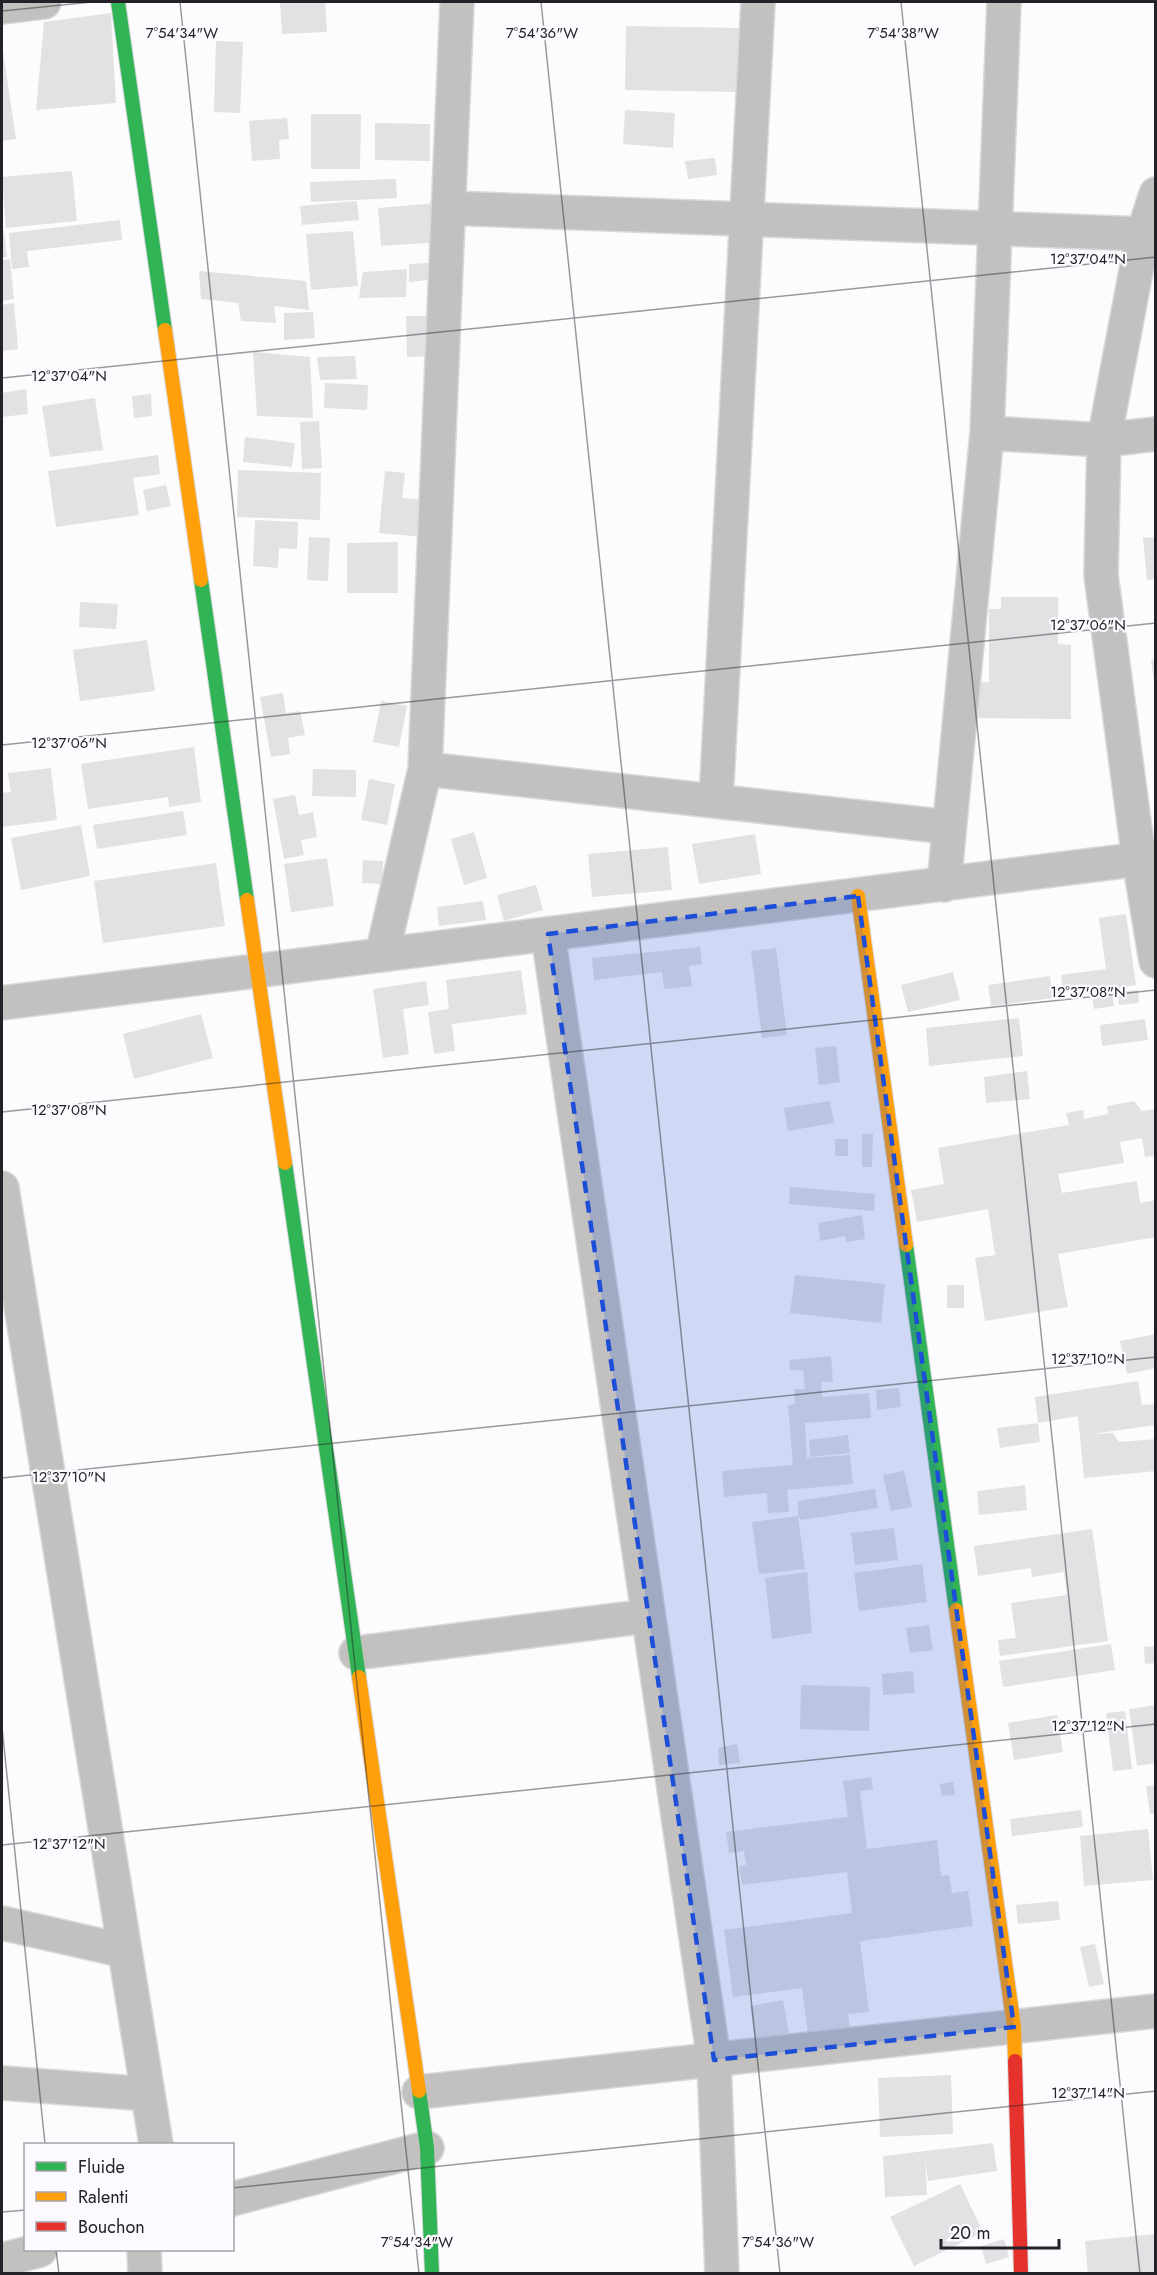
<svg xmlns="http://www.w3.org/2000/svg" width="1157" height="2275" viewBox="0 0 1157 2275" font-family="Jost,sans-serif">
  <style>
    .building { fill: #e3e1e4 }
    .lines { fill: none; stroke-linecap: round; stroke-linejoin: round }
    .street-casing { stroke: #dad8db; stroke-width: 36 }
    .fast-casing { stroke: #dad8db; stroke-width: 16 }
    .slow-casing { stroke: #dad8db; stroke-width: 16 }
    .jam-casing { stroke: #dad8db; stroke-width: 16 }
    .street { stroke: #c2c1bf; stroke-width: 33 }
    .fast { stroke: #30b455; stroke-width: 14 }
    .slow { stroke: #ff9f0a; stroke-width: 14 }
    .jam { stroke: #e5322d; stroke-width: 14 }
    .marked { fill: #1d4ed8; fill-opacity: 0.2; stroke: #1d4ed8; stroke-width: 4.5; stroke-dasharray: 12 8; stroke-linejoin: round }
    .ticks { fill: none; stroke: #252128; stroke-width: 1.5; stroke-opacity: 0.45 }
    .ticks-label { font-size: 15px; text-anchor: middle; fill: #252128; stroke: #fcfafe; stroke-width: 4.5; stroke-linejoin: round; paint-order: stroke }
  </style>
  <rect width="100%" height="100%" fill="#fcfbfd"/>
  <path class="building" d="M 280,2 L 325,2 L 327,32 L 282,34 Z
    M 111,13 L 116,103 L 36,110 L 44,22 Z
    M 626,26 L 741,28 L 740,92 L 625,90 Z
    M 216,41 L 243,42 L 240,113 L 214,112 Z
    M 2,44 L 16,139 L 2,141 Z
    M 625,110 L 675,113 L 673,148 L 623,144 Z
    M 311,114 L 361,114 L 360,169 L 311,169 Z
    M 287,118 L 289,139 L 279,140 L 280,159 L 252,161 L 249,121 Z
    M 375,123 L 430,124 L 430,161 L 375,160 Z
    M 715,158 L 717,175 L 688,179 L 685,161 Z
    M 72,171 L 77,221 L 6,228 L 2,177 Z
    M 396,179 L 397,198 L 311,202 L 310,182 Z
    M 357,201 L 359,220 L 302,225 L 300,206 Z
    M 437,203 L 440,242 L 381,246 L 378,208 Z
    M 120,220 L 122,240 L 27,251 L 29,267 L 12,269 L 9,233 Z
    M 2,231 L 4,231 L 7,257 L 2,258 Z
    M 353,231 L 358,286 L 311,290 L 306,234 Z
    M 10,259 L 14,299 L 2,301 L 2,260 Z
    M 428,263 L 428,280 L 409,282 L 409,264 Z
    M 407,269 L 406,297 L 359,298 L 363,272 Z
    M 199,271 L 306,281 L 309,310 L 274,306 L 276,323 L 241,321 L 238,303 L 201,299 Z
    M 14,303 L 18,349 L 2,351 L 2,305 Z
    M 313,312 L 315,338 L 284,340 L 284,313 Z
    M 406,316 L 434,316 L 434,356 L 407,357 Z
    M 253,352 L 310,357 L 313,418 L 257,416 Z
    M 355,356 L 357,379 L 320,380 L 317,357 Z
    M 325,383 L 368,385 L 367,410 L 324,408 Z
    M 26,389 L 28,414 L 2,417 L 2,393 Z
    M 151,394 L 152,416 L 134,418 L 132,396 Z
    M 95,398 L 103,450 L 50,457 L 42,406 Z
    M 319,421 L 322,468 L 302,469 L 300,422 Z
    M 245,437 L 295,443 L 292,467 L 243,462 Z
    M 158,455 L 160,474 L 133,478 L 139,515 L 56,527 L 48,471 Z
    M 238,470 L 321,473 L 320,520 L 237,517 Z
    M 385,471 L 405,473 L 402,498 L 426,500 L 423,537 L 379,533 Z
    M 166,485 L 171,506 L 147,511 L 143,490 Z
    M 255,520 L 298,522 L 297,549 L 279,548 L 278,568 L 253,566 Z
    M 309,537 L 330,538 L 328,581 L 307,580 Z
    M 1156,537 L 1156,579 L 1147,580 L 1143,538 Z
    M 398,542 L 398,593 L 347,593 L 347,543 Z
    M 1001,597 L 1058,597 L 1058,644 L 1071,645 L 1071,719 L 974,718 L 974,683 L 989,682 L 989,609 L 1001,609 Z
    M 80,602 L 118,604 L 116,629 L 79,627 Z
    M 147,640 L 155,691 L 80,701 L 73,650 Z
    M 1156,659 L 1156,681 L 1154,681 L 1151,660 Z
    M 283,693 L 286,713 L 300,711 L 305,735 L 288,738 L 290,754 L 271,757 L 260,697 Z
    M 381,701 L 407,706 L 399,747 L 373,742 Z
    M 194,747 L 201,802 L 169,807 L 168,797 L 88,809 L 81,764 Z
    M 51,768 L 57,820 L 2,827 L 2,793 L 11,792 L 8,773 Z
    M 313,769 L 356,770 L 356,797 L 312,796 Z
    M 369,779 L 395,784 L 387,825 L 361,820 Z
    M 295,795 L 299,815 L 313,812 L 317,837 L 301,840 L 304,855 L 284,859 L 273,799 Z
    M 183,811 L 187,835 L 97,849 L 93,825 Z
    M 81,825 L 90,876 L 21,890 L 11,838 Z
    M 474,832 L 487,878 L 464,885 L 451,839 Z
    M 755,834 L 761,874 L 699,884 L 692,844 Z
    M 668,847 L 672,890 L 592,897 L 588,854 Z
    M 327,858 L 334,906 L 291,912 L 284,864 Z
    M 363,860 L 383,861 L 382,884 L 362,883 Z
    M 216,863 L 225,926 L 103,943 L 94,881 Z
    M 536,885 L 543,910 L 504,921 L 497,895 Z
    M 483,901 L 486,920 L 439,926 L 437,907 Z
    M 1126,914 L 1136,985 L 1111,989 L 1114,1006 L 1094,1009 L 1091,989 L 1063,992 L 1061,975 L 1106,969 L 1099,918 Z
    M 700,947 L 702,964 L 689,966 L 692,986 L 664,989 L 662,972 L 594,980 L 592,958 Z
    M 776,948 L 787,1035 L 762,1038 L 751,951 Z
    M 521,970 L 527,1014 L 452,1024 L 455,1051 L 434,1054 L 428,1012 L 449,1009 L 446,980 Z
    M 953,972 L 960,1000 L 908,1012 L 901,985 Z
    M 1050,976 L 1053,998 L 991,1006 L 988,985 Z
    M 426,981 L 429,1005 L 403,1009 L 409,1054 L 383,1058 L 373,989 Z
    M 1138,990 L 1139,1003 L 1119,1005 L 1118,992 Z
    M 201,1014 L 213,1058 L 134,1079 L 123,1034 Z
    M 1019,1018 L 1023,1056 L 929,1066 L 926,1028 Z
    M 1145,1019 L 1148,1040 L 1102,1046 L 1100,1025 Z
    M 836,1046 L 840,1082 L 819,1085 L 815,1048 Z
    M 1027,1071 L 1030,1099 L 986,1103 L 984,1077 Z
    M 830,1101 L 834,1123 L 788,1131 L 784,1108 Z
    M 1134,1101 L 1142,1111 L 1156,1109 L 1156,1155 L 1145,1157 L 1142,1138 L 1120,1142 L 1124,1163 L 1058,1174 L 1062,1193 L 1137,1181 L 1140,1203 L 1156,1200 L 1156,1237 L 1058,1254 L 1068,1307 L 985,1321 L 975,1258 L 995,1255 L 988,1209 L 917,1222 L 911,1190 L 944,1184 L 938,1148 L 1069,1125 L 1066,1113 L 1083,1110 L 1084,1119 L 1108,1114 L 1107,1106 Z
    M 862,1134 L 873,1134 L 872,1167 L 862,1167 Z
    M 835,1139 L 848,1139 L 848,1156 L 835,1156 Z
    M 790,1187 L 875,1194 L 874,1211 L 789,1204 Z
    M 862,1215 L 865,1239 L 846,1242 L 845,1236 L 820,1241 L 818,1223 Z
    M 795,1275 L 885,1284 L 881,1323 L 790,1313 Z
    M 947,1285 L 964,1285 L 964,1308 L 947,1308 Z
    M 1156,1334 L 1156,1368 L 1127,1374 L 1120,1341 Z
    M 831,1356 L 833,1382 L 821,1382 L 822,1397 L 869,1393 L 871,1418 L 805,1423 L 807,1458 L 850,1455 L 853,1484 L 787,1490 L 789,1512 L 768,1513 L 767,1493 L 724,1497 L 722,1471 L 793,1465 L 788,1405 L 795,1404 L 794,1389 L 805,1389 L 803,1370 L 790,1370 L 789,1360 Z
    M 1138,1381 L 1142,1405 L 1156,1404 L 1156,1425 L 1092,1434 L 1113,1433 L 1119,1442 L 1156,1439 L 1156,1471 L 1084,1478 L 1078,1416 L 1038,1423 L 1035,1397 Z
    M 899,1388 L 901,1407 L 877,1410 L 876,1390 Z
    M 1038,1423 L 1040,1442 L 1000,1448 L 997,1428 Z
    M 848,1435 L 850,1453 L 810,1457 L 809,1440 Z
    M 904,1471 L 912,1507 L 891,1511 L 883,1475 Z
    M 1025,1485 L 1027,1510 L 979,1515 L 977,1491 Z
    M 875,1489 L 878,1508 L 801,1520 L 798,1516 L 798,1501 Z
    M 798,1516 L 805,1569 L 759,1574 L 752,1522 Z
    M 894,1528 L 898,1560 L 855,1565 L 851,1533 Z
    M 1092,1529 L 1108,1641 L 1000,1656 L 998,1640 L 1016,1638 L 1011,1603 L 1067,1595 L 1064,1572 L 1032,1577 L 1031,1568 L 978,1576 L 974,1546 Z
    M 922,1564 L 927,1602 L 859,1611 L 854,1573 Z
    M 807,1572 L 812,1633 L 772,1639 L 765,1578 Z
    M 929,1625 L 933,1650 L 910,1653 L 906,1628 Z
    M 1111,1644 L 1115,1670 L 1003,1687 L 999,1661 Z
    M 1156,1646 L 1156,1663 L 1145,1664 L 1144,1647 Z
    M 913,1671 L 915,1693 L 883,1695 L 882,1674 Z
    M 801,1685 L 870,1687 L 869,1731 L 800,1729 Z
    M 1156,1705 L 1156,1763 L 1137,1766 L 1129,1709 Z
    M 1125,1711 L 1132,1769 L 1113,1771 L 1106,1713 Z
    M 1057,1715 L 1063,1752 L 1014,1760 L 1008,1723 Z
    M 737,1744 L 740,1763 L 719,1765 L 718,1748 Z
    M 871,1777 L 873,1789 L 860,1791 L 867,1849 L 937,1840 L 941,1876 L 949,1875 L 952,1893 L 968,1891 L 973,1926 L 860,1941 L 869,2012 L 848,2014 L 851,2037 L 809,2042 L 802,1988 L 733,1997 L 724,1930 L 852,1913 L 847,1872 L 742,1885 L 739,1866 L 746,1865 L 744,1851 L 729,1853 L 726,1832 L 848,1817 L 843,1781 Z
    M 953,1782 L 955,1795 L 942,1796 L 940,1784 Z
    M 1156,1785 L 1156,1814 L 1150,1814 L 1146,1786 Z
    M 1081,1810 L 1083,1827 L 1012,1836 L 1010,1819 Z
    M 1148,1829 L 1153,1880 L 1084,1886 L 1080,1836 Z
    M 1058,1901 L 1060,1920 L 1018,1924 L 1016,1905 Z
    M 1095,1944 L 1104,1984 L 1089,1987 L 1080,1947 Z
    M 783,2000 L 789,2033 L 755,2039 L 750,2006 Z
    M 951,2075 L 953,2134 L 880,2137 L 878,2078 Z
    M 993,2143 L 997,2171 L 928,2181 L 925,2159 L 927,2195 L 885,2197 L 883,2156 Z
    M 960,2184 L 983,2232 L 914,2266 L 890,2217 Z
    M 1156,2234 L 1156,2274 L 1088,2274 L 1085,2241 Z
    M 1004,2239 L 1009,2257 L 986,2264 L 981,2246 Z"/>
  <g class="lines">
    <g class="street-casing">
      <path id="street" d="M 2,7 L 44,2
        M 1156,194 L 1143,234 L 1104,440 L 1101,575 L 1139,859 L 1156,961
        M 449,208 L 1143,234
        M 987,433 L 1104,440 L 1156,434
        M 425,769 L 949,827
        M 716,801 L 758,2
        M 944,885 L 987,433 L 1004,2
        M 548,934 L 714,2060 L 722,2274
        M 382,955 L 425,769 L 457,2
        M 2,1003 L 1156,857
        M 2,1188 L 156,2144
        M 356,1653 L 648,1616
        M 2,1923 L 125,1951
        M 2,2083 L 148,2094
        M 419,2092 L 1156,2011
        M 232,2199 L 427,2148
        M 144,2250 L 145,2274
        M 2,2260 L 40,2250"/>
    </g>
    <g class="fast-casing">
      <path id="fast" d="M 118,2 L 165,330
        M 201,580 L 247,900
        M 285,1163 L 359,1677
        M 906,1245 L 956,1610
        M 419,2091 L 427,2148 L 432,2274"/>
    </g>
    <g class="slow-casing">
      <path id="slow" d="M 165,330 L 201,580
        M 858,896 L 906,1245
        M 247,900 L 285,1163
        M 956,1610 L 1014,2027 L 1015,2061
        M 359,1677 L 419,2091"/>
    </g>
    <g class="jam-casing">
      <path id="jam" d="M 1015,2061 L 1021,2274"/>
    </g>
    <use href="#street" class="street"/>
    <use href="#fast" class="fast"/>
    <use href="#slow" class="slow"/>
    <use href="#jam" class="jam"/>
  </g>
  <path class="marked" d="M 858,896 L 1014,2027 L 714,2060 L 548,934 Z"/>
  <path class="ticks" d="M 180,2 L 419,2274M 541,2 L 780,2274M 901,2 L 1140,2274M 2,11 L 92,2M 2,378 L 1156,257M 2,745 L 1156,623M 2,1112 L 1156,990M 2,1478 L 1156,1357M 2,1727 L 45,2144M 2,1845 L 1156,1724M 232,2188 L 1156,2091M 2,2212 L 26,2210M 56,2250 L 59,2274"/>
  <g class="ticks-label">
    <text x="182" y="38">7°54'34"W</text>
    <text x="542" y="38">7°54'36"W</text>
    <text x="903" y="38">7°54'38"W</text>
    <text x="1088" y="264">12°37'04"N</text>
    <text x="69" y="381">12°37'04"N</text>
    <text x="1088" y="630">12°37'06"N</text>
    <text x="69" y="748">12°37'06"N</text>
    <text x="1088" y="997">12°37'08"N</text>
    <text x="69" y="1115">12°37'08"N</text>
    <text x="1088" y="1364">12°37'10"N</text>
    <text x="69" y="1482">12°37'10"N</text>
    <text x="1088" y="1731">12°37'12"N</text>
    <text x="69" y="1849">12°37'12"N</text>
    <text x="1088" y="2098">12°37'14"N</text>
    <text x="417" y="2247">7°54'34"W</text>
    <text x="778" y="2247">7°54'36"W</text>
  </g>
  <rect width="1157" height="2275" fill="none" stroke="#252128" stroke-width="6"/>
  <rect x="24" y="2143" width="210" height="108" fill="#fcfafe" stroke="#a6a3a8" stroke-width="1.5"/>
  <rect x="36" y="2162" width="30" height="9" fill="#30b455" stroke="#a6a3a8" stroke-width="1.5"/>
  <text x="78" y="2173" font-size="18" fill="#252128">Fluide</text>
  <rect x="36" y="2192" width="30" height="9" fill="#ff9f0a" stroke="#a6a3a8" stroke-width="1.5"/>
  <text x="78" y="2203" font-size="18" fill="#252128">Ralenti</text>
  <rect x="36" y="2222" width="30" height="9" fill="#e5322d" stroke="#a6a3a8" stroke-width="1.5"/>
  <text x="78" y="2233" font-size="18" fill="#252128">Bouchon</text>
  <path d="M941 2239v9h118v-9" fill="none" stroke="#252128" stroke-width="3"/>
  <text x="950" y="2239" font-size="18" fill="#252128" stroke="#fcfafe" stroke-width="4.5" paint-order="stroke">20 m</text>
</svg>
